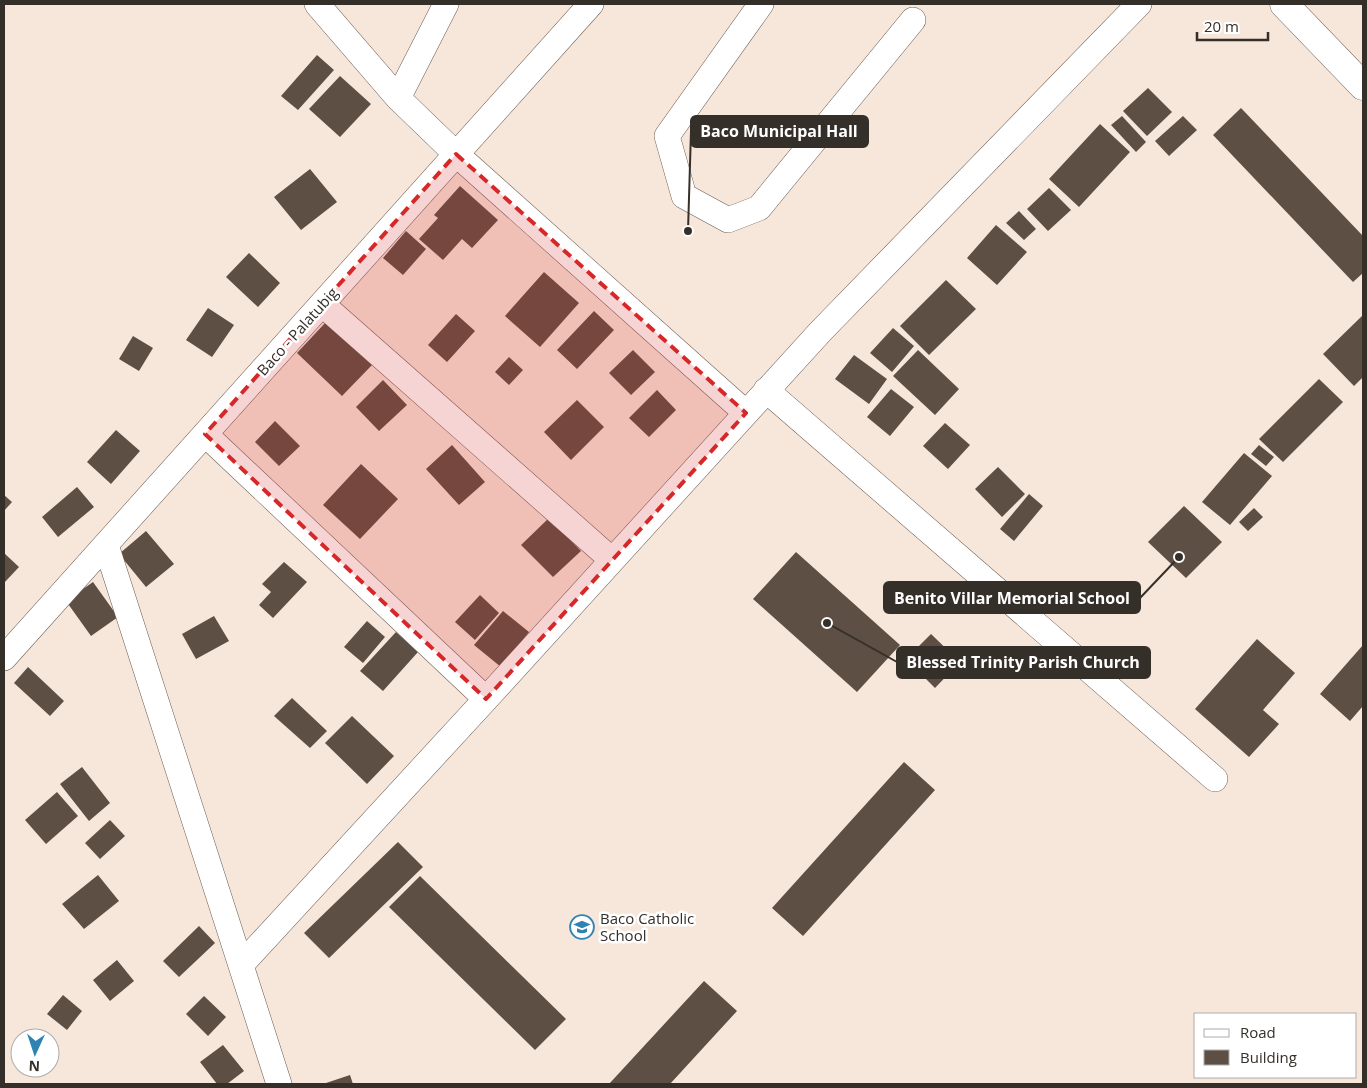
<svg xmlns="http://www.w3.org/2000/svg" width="1367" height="1088" viewBox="0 0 1367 1088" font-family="'Open Sans',sans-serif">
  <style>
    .building { fill: #5d4f44 }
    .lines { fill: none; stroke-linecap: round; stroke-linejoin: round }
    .minor-casing { stroke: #6b5d52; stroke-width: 26 }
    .major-casing { stroke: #6b5d52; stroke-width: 29 }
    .minor { stroke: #fff; stroke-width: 25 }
    .major { stroke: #fff; stroke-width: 28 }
    .marked { fill: #d62828; fill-opacity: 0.2; stroke: #d62828; stroke-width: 4; stroke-dasharray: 10 6; stroke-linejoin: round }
    .labels { text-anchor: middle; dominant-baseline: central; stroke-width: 5; stroke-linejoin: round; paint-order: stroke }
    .street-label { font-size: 15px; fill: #352f2a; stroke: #fff }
    .poi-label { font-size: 15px; fill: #352f2a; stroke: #fff; text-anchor: start }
    .leader { fill: none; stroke: #352f2a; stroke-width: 2 }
    .callout-dot { fill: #352f2a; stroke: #fff; stroke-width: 2 }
    .callout { fill: #352f2a; stroke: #352f2a; stroke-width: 2 }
    .callout-label { font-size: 16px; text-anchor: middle; font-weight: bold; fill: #fff }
  </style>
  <rect width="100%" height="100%" fill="#f7e6da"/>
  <path class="building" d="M 317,55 L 334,70 L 298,110 L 281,96 Z
    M 340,76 L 371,104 L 340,137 L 309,109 Z
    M 1148,88 L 1172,112 L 1147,136 L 1123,111 Z
    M 1241,108 L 1363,236 L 1363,273 L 1353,282 L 1213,135 Z
    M 1122,116 L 1146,142 L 1136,152 L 1111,125 Z
    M 1183,116 L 1197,130 L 1169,156 L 1155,141 Z
    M 1100,124 L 1130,152 L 1079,207 L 1049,179 Z
    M 310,169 L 337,202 L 301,230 L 274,197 Z
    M 460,186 L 498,220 L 472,248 L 462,239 L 443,260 L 419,239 L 438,218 L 434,215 Z
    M 1049,188 L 1071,210 L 1048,231 L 1027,209 Z
    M 1019,211 L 1036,229 L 1024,240 L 1006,223 Z
    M 996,225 L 1027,252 L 997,285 L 967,258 Z
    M 406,231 L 426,249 L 403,275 L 383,258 Z
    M 249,253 L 280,283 L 258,307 L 226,277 Z
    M 544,272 L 579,303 L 540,347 L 505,316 Z
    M 946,280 L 976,309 L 929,355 L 900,326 Z
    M 208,308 L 234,325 L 212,357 L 186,340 Z
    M 594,311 L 614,330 L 577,369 L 557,350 Z
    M 456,314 L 475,331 L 447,362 L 428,345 Z
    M 1363,315 L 1363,377 L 1354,386 L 1323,354 Z
    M 326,322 L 372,365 L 342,396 L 297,353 Z
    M 893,328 L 914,346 L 892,372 L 870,353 Z
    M 133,336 L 153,348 L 139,371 L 119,359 Z
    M 633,350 L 655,372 L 631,395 L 609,373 Z
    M 918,350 L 959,389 L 935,415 L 893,376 Z
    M 854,355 L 887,379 L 869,404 L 835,379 Z
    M 509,357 L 523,370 L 509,385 L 495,372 Z
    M 1319,379 L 1343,402 L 1283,462 L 1259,439 Z
    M 383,380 L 407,405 L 379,431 L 356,407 Z
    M 891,389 L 914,407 L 890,436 L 867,417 Z
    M 657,390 L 676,410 L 649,437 L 629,418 Z
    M 577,400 L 604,427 L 571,460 L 544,432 Z
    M 275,421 L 300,446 L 279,466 L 255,442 Z
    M 945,423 L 970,445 L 948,469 L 923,446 Z
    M 116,430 L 140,451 L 111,484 L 87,462 Z
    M 452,445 L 485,482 L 459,505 L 426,469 Z
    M 1259,445 L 1274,457 L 1266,466 L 1251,454 Z
    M 1244,453 L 1272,476 L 1230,525 L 1202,502 Z
    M 361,464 L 398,499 L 360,539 L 323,505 Z
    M 998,467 L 1025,494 L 1002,517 L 975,489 Z
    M 77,487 L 94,507 L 58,537 L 42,517 Z
    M 1029,494 L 1043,506 L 1014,541 L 1000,529 Z
    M 4,495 L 12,502 L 4,511 Z
    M 1184,506 L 1222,542 L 1186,578 L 1148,542 Z
    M 1254,508 L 1263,517 L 1248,531 L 1239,522 Z
    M 549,518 L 581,551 L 553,577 L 521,545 Z
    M 146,531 L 174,564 L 146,587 L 119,554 Z
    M 796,552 L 900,645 L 857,692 L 753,599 Z
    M 4,553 L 19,567 L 4,583 Z
    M 284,562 L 307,582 L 273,618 L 259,605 L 271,592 L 262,584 Z
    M 93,582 L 118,617 L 91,636 L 66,601 Z
    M 480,595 L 499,613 L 475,640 L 455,622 Z
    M 503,611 L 529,632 L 501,667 L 474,645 Z
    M 214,616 L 229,641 L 196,659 L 182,634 Z
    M 367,621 L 385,637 L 363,663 L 344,647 Z
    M 396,632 L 418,652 L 383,691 L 360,671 Z
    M 931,634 L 960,662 L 935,688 L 906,659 Z
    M 1257,639 L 1295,673 L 1263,710 L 1279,724 L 1249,757 L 1195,709 Z
    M 1363,645 L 1363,706 L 1350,721 L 1320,694 Z
    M 28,667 L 64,701 L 50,716 L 14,683 Z
    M 292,698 L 327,731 L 310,748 L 274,716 Z
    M 352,716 L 394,756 L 367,784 L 325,743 Z
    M 904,762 L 935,790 L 803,936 L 772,908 Z
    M 82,767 L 110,803 L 89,821 L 60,784 Z
    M 57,792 L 78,816 L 46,844 L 25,820 Z
    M 110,820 L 125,836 L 100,859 L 85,843 Z
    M 398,842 L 423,867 L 329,958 L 304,933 Z
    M 98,875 L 119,901 L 84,929 L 62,904 Z
    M 420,876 L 566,1019 L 535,1050 L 389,907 Z
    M 199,926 L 215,943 L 179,977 L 163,961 Z
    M 117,960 L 134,981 L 110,1001 L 93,980 Z
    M 704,981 L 737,1011 L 670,1084 L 609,1084 Z
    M 63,995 L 82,1011 L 67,1030 L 47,1014 Z
    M 204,996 L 226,1017 L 208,1036 L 186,1014 Z
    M 223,1045 L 244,1071 L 227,1084 L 217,1084 L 200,1062 Z
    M 350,1075 L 353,1084 L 323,1084 Z"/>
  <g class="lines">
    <g class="minor-casing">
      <path id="minor" d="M 317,4 L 398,98 L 456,154 L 746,413
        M 761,4 L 667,136 L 684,196 L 728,220 L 759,208 L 913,20
        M 398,98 L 446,4
        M 322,304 L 612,560
        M 766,390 L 1215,779
        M 205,434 L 486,699
        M 106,545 L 279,1084
        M 4,658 L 591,4
        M 241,965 L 486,699 L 820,332 L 1139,4"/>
    </g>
    <g class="major-casing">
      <path id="major" d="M 1284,4 L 1363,86"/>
    </g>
    <use href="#minor" class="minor"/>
    <use href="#major" class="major"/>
  </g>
  <path class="marked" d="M 456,154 L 746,413 L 486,699 L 205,434 Z"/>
  <defs>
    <g id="school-ring" transform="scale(1.25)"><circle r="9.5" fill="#fff" stroke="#2e83b3" stroke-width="1.5"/><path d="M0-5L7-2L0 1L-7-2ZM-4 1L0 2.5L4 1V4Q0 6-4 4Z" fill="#2e83b3"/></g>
  </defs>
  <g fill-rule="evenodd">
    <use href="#school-ring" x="582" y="927"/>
  </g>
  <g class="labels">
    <g class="street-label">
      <text transform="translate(297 331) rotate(-48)">Baco - Palatubig</text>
    </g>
    <g class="poi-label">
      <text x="600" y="918">Baco Catholic<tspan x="600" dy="17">School</tspan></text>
    </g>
  </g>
  <path class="leader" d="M688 231L691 131M1179 557L1140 598M827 623L897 662"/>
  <g class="callout-dot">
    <circle cx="688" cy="231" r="5"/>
    <circle cx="1179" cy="557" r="5"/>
    <circle cx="827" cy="623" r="5"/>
  </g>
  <g class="callout">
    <rect x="691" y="116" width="177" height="31" rx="5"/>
    <rect x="884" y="582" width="256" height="31" rx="5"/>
    <rect x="897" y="647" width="253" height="31" rx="5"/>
  </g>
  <g class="callout-label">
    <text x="779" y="137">Baco Municipal Hall</text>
    <text x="1012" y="604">Benito Villar Memorial School</text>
    <text x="1023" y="668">Blessed Trinity Parish Church</text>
  </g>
  <rect width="1367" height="1088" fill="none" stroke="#352f2a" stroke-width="10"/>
  <rect x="1194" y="1013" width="162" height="65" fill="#ffffff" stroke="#aeacaa"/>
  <rect x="1204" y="1029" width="25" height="8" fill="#ffffff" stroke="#aeacaa"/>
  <text x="1240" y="1038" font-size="15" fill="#352f2a">Road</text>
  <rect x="1204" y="1050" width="25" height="15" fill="#5d4f44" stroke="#aeacaa"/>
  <text x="1240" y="1063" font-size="15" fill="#352f2a">Building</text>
  <g transform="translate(35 1053) rotate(183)"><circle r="24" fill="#ffffff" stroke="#aeacaa"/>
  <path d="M0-4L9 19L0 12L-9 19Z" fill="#2e83b3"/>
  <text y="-8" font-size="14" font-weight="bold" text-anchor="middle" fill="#352f2a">N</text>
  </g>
  <path d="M1197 32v8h71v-8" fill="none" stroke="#352f2a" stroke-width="2.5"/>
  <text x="1204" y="32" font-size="15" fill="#352f2a" stroke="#ffffff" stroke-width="4" paint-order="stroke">20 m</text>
</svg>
